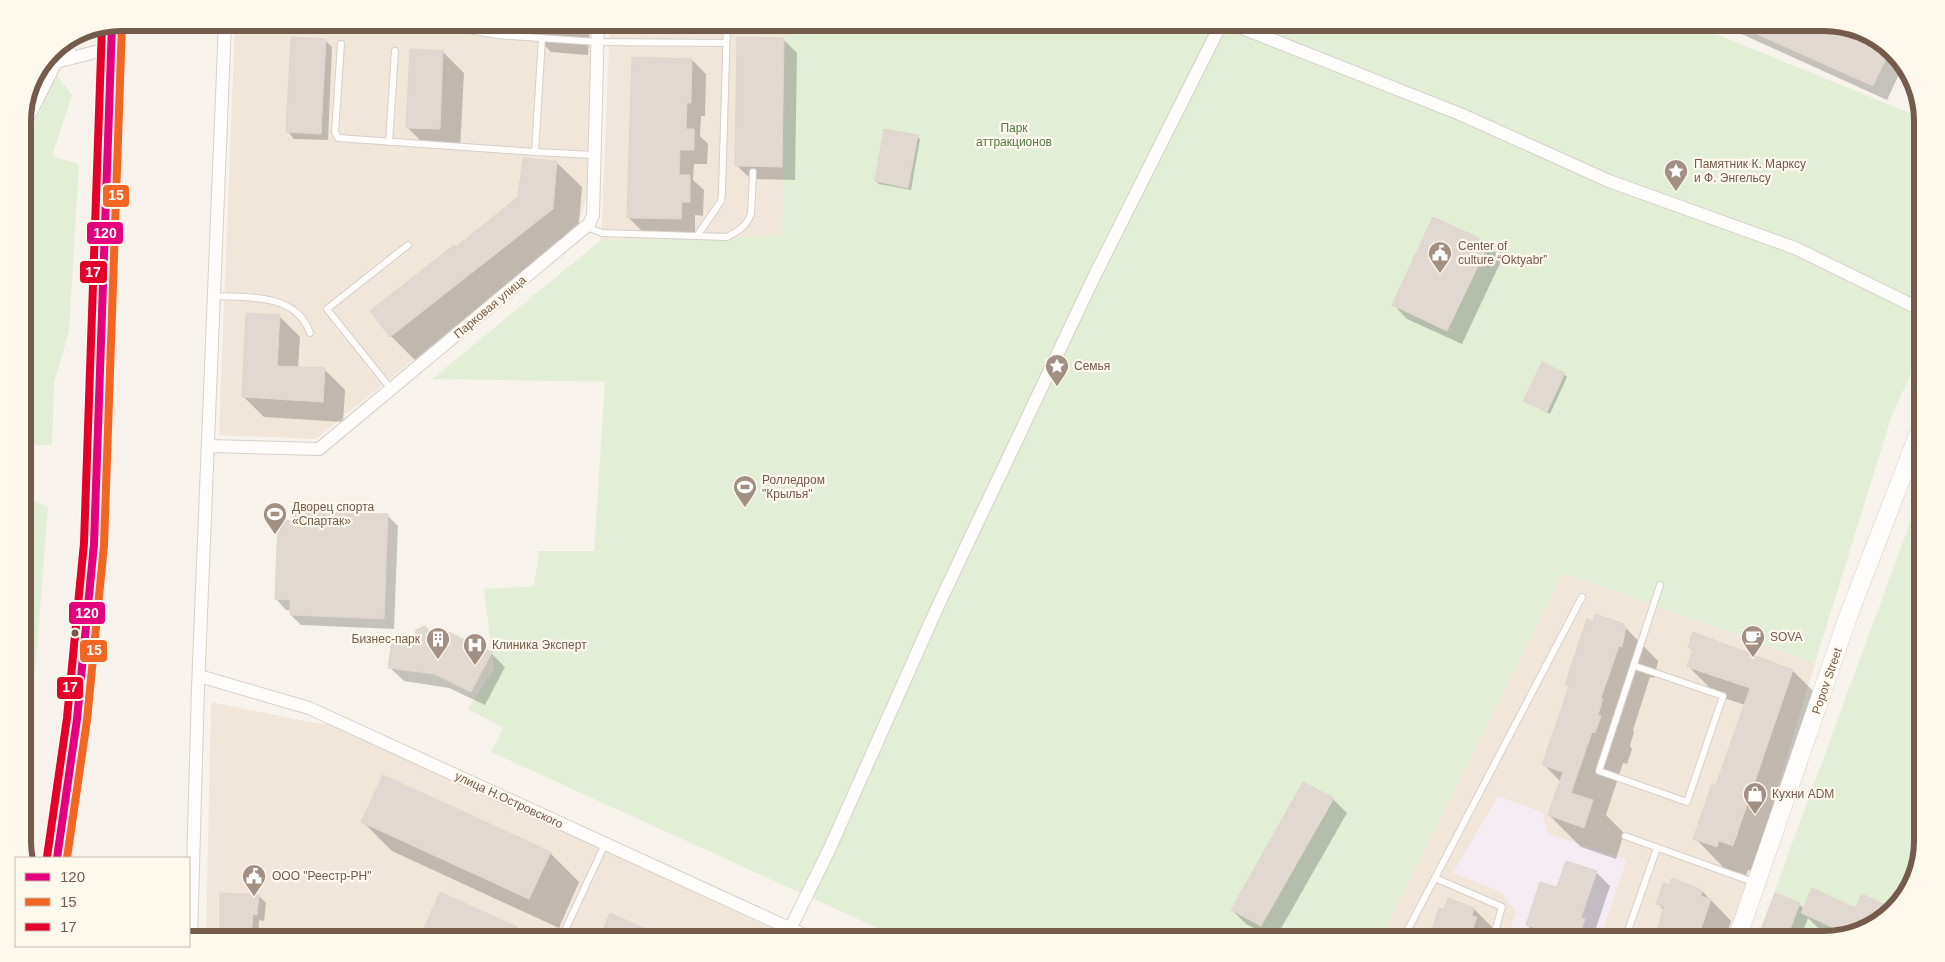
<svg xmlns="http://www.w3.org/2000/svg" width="1945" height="962" viewBox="0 0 1945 962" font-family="Arial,sans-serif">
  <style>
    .residential { fill: #f0e6da }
    .education { fill: #f4ebf3 }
    .green { fill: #e3eed7 }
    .shadow { fill: #0003 }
    .building { fill: #e1d9d1; stroke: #e0d6ce }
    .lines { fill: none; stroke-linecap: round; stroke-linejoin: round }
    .lane-casing { stroke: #d6d0ca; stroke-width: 8 }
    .street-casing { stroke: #d6d0ca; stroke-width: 14 }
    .secondary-casing { stroke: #d6cfc8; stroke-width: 19 }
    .primary-casing { stroke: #d5cdc6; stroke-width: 22 }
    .lane { stroke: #fefdfc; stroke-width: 6 }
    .street { stroke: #fefdfc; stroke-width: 12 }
    .secondary { stroke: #fefdfc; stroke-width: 18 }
    .primary { stroke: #f2eee6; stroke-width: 20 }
    .bus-1-casing { stroke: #fef8ed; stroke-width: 11 }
    .bus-2-casing { stroke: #fef8ed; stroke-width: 11 }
    .bus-3-casing { stroke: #fef8ed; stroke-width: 11 }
    .bus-1 { stroke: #e5007d; stroke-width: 8 }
    .bus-2 { stroke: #f26522; stroke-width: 8 }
    .bus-3 { stroke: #e4002b; stroke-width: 8 }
    .bus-dot { fill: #745b4c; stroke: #fef8ed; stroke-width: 2 }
    .labels { text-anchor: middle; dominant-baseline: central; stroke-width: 4.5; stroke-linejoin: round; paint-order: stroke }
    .park-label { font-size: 12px; fill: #547944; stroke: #fef8ed }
    .poi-label { font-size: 12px; fill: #745b4c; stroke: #fef8ed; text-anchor: start }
    .street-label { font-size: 12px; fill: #745b4c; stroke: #fef8ed }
    .rim { fill: none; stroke: #745b4c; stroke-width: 6 }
    .line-badge { stroke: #fef8ed; stroke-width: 2 }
    .badge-label { font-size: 14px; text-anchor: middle; font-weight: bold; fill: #fff }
  </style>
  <rect width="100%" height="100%" fill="#f7f3ec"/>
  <path class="residential" d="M 235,23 L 593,23 L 586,198 L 578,226 L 316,439 L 219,435 Z
    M 610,23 L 786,23 L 782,236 L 601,240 Z
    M 1563,573 L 1815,663 L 1747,890 L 1728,939 L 1380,939 Z
    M 211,702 L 309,722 L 340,726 L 591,841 L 793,939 L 206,939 Z"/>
  <path class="education" d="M 1498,796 L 1542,812 L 1548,834 L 1627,860 L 1600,939 L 1507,939 L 1516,912 L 1501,892 L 1453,873 Z"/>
  <path class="green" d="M 786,23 L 1689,23 L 1922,118 L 1922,349 L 1892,415 L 1815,663 L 1563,573 L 1380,939 L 902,939 L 491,752 L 503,728 L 468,709 L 494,669 L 484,589 L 534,586 L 539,551 L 594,551 L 605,382 L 432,379 L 601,240 L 782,236 Z
    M 56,75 L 72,95 L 52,156 L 79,164 L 69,331 L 54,383 L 52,445 L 23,445 L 23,151 Z
    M 1922,490 L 1922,841 L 1912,884 L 1878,923 L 1824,939 L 1757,939 Z
    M 23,496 L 48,507 L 35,674 L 23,669 Z"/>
  <path class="shadow" d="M 275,22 L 320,22 L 320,31 L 283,30 Z
    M 522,22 L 590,22 L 588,55 L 551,52 Z
    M 1715,22 L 1824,22 L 1867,33 L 1906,67 L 1908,73 L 1901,70 L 1887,100 Z
    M 783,39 L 797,53 L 795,180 L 751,179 L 736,165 Z
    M 325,40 L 332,47 L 328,140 L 294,139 L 288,132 Z
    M 443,52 L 464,73 L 460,150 L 428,148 L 407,127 Z
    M 692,60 L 706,74 L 705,116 L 701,116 L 700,136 L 708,144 L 707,164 L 694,164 L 693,180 L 704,190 L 703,216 L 695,215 L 695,233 L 643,232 L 629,218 Z
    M 38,72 L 51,85 L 23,144 L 23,115 L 30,83 Z
    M 917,136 L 920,139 L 911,190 L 879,184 L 876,181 Z
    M 557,163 L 582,187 L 578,234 L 416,361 L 391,336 L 372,311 L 456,249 L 519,198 Z
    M 1434,219 L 1488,245 L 1502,259 L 1462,344 L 1407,319 L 1393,304 Z
    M 279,316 L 300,337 L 298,368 L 325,370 L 345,390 L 343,422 L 264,417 L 243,396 Z
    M 1564,374 L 1567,377 L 1550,414 L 1525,401 Z
    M 388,516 L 398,526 L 394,629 L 301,625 L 291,615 L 291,610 L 286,610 L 276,599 L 294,522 Z
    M 1594,622 L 1623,625 L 1658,661 L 1654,678 L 1650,677 L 1633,730 L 1634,732 L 1630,746 L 1632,749 L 1627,764 L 1623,763 L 1606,815 L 1624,833 L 1616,859 L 1581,847 L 1549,815 L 1561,782 L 1544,765 L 1570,688 L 1567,684 Z
    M 425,627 L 449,652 L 491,653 L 505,667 L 485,705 L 449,688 L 404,681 L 389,667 L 415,642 Z
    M 1689,647 L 1793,671 L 1822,700 L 1762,874 L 1748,870 L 1746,875 L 1724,868 L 1695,838 L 1717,787 L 1745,705 L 1718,696 L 1689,667 L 1694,652 Z
    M 1333,799 L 1347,813 L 1275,939 L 1246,924 L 1232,910 Z
    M 363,822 L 550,853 L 579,882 L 559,928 L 392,851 Z
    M 1596,872 L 1610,886 L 1595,931 L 1598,934 L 1596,939 L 1539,939 L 1539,937 L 1527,925 L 1558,889 Z
    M 1702,891 L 1731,921 L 1725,939 L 1655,939 L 1664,910 L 1658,904 Z
    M 259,896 L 266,903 L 264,921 L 259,920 L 258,939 L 221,939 Z
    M 1799,904 L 1804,909 L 1891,909 L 1878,923 L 1836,936 L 1817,927 L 1808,918 L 1800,939 L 1759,939 Z
    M 1474,909 L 1504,939 L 1429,939 Z
    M 516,928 L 527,939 L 420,939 Z
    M 744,935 L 753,939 L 741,939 Z"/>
  <path class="building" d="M 1730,22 L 1824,22 L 1867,33 L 1889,52 L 1873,86 Z
    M 291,37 L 326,39 L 321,134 L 286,132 Z
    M 737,37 L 784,38 L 782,167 L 735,166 Z
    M 410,49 L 443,51 L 440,129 L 406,128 Z
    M 632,57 L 692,59 L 691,103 L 687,103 L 686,129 L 694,129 L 694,150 L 680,150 L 679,175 L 690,175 L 690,202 L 682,202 L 681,219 L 627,218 Z
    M 884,129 L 918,135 L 908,188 L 875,181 Z
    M 523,158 L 557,161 L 553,209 L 390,337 L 370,311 L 454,245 L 456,247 L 518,197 Z
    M 1433,217 L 1489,243 L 1447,331 L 1392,305 Z
    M 246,313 L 280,315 L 277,366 L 325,368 L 323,402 L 242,397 Z
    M 1542,362 L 1565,373 L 1547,412 L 1523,401 Z
    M 293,511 L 388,514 L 384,619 L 290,615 L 290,600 L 275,599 L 278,520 L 293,521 Z
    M 1595,614 L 1624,624 L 1623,627 L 1626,628 L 1622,647 L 1619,646 L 1601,698 L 1603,699 L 1598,715 L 1601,716 L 1595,733 L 1592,732 L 1571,793 L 1593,800 L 1584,828 L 1548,815 L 1563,772 L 1542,765 L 1569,686 L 1565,685 L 1587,619 L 1593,621 Z
    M 425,626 L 447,650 L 448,632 L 492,652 L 471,692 L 434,674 L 388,668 L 392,638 L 414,640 L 416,630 Z
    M 1693,632 L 1793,670 L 1733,846 L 1719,841 L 1717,847 L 1693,839 L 1712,784 L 1716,785 L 1750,688 L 1687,667 L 1693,649 L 1688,647 Z
    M 383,775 L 551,852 L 529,899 L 361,822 Z
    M 1303,782 L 1334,798 L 1261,926 L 1231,910 Z
    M 1566,861 L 1597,871 L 1581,918 L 1585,919 L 1580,934 L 1575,933 L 1573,940 L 1537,940 L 1541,930 L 1526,925 L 1540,882 L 1557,887 Z
    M 1672,878 L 1702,890 L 1701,896 L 1711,899 L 1699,935 L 1696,934 L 1694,940 L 1654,940 L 1664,907 L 1656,904 L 1663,883 L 1670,885 Z
    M 1812,888 L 1855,908 L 1862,894 L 1892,908 L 1878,923 L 1845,933 L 1801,913 Z
    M 440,892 L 517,927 L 511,940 L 419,940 Z
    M 220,893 L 259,895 L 257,915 L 253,914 L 251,940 L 220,940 Z
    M 1775,893 L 1800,903 L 1786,940 L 1757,940 Z
    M 1448,898 L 1474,908 L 1472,916 L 1477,917 L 1469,940 L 1428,940 L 1439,908 L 1444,909 Z
    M 610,913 L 670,940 L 599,940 Z"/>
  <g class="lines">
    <g class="lane-casing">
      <path id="lane" d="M 425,22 L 497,35
        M 497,22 L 497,35 L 597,42 L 726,43
        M 542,38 L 535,152 L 594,155
        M 341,44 L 335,132 L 338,138 L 535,152
        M 389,142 L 395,51
        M 587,227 L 602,233 L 727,237 C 738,231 746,227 751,214 L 753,172
        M 697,236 L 721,201 L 722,192 L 727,22
        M 215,296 C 249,298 296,293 310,333
        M 391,389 L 327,309 L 408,245
        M 1635,666 L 1723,696 L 1687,802 L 1599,771 L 1660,585
        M 1625,836 L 1756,883
        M 1435,878 L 1502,907 L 1493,939
        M 561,939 L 605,844
        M 1403,939 L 1582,597
        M 1625,939 L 1657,848"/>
    </g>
    <g class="street-casing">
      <path id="street" d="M 1227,22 L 1460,114 L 1609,181 L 1795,248 L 1922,310
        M 64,43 L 72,57
        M 23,128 L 56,62 L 111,48
        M 209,446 L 319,449 L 589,224 L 593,215 L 598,22
        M 199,676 L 309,708 L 813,939
        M 790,929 L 829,850 L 937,608 L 1093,279 L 1222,22
        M 191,939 L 198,688 L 225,22"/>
    </g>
    <g class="secondary-casing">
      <path id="secondary" d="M 1737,939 L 1849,614 L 1922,425"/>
    </g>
    <g class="primary-casing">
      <path id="primary" d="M 57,858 L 77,719 L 94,544 L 112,24"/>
    </g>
    <use href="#lane" class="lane"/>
    <use href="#street" class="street"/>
    <use href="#secondary" class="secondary"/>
    <use href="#primary" class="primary"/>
    <g class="bus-1-casing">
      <path id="bus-1" d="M 57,858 L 77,719 L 94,544 L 112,24"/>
    </g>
    <g class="bus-2-casing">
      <path id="bus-2" d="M 67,858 L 87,720 L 104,545 L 122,24"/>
    </g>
    <g class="bus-3-casing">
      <path id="bus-3" d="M 47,857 L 67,718 L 84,543 L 102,26"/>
    </g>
    <use href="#bus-1" class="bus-1"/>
    <use href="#bus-2" class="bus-2"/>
    <use href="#bus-3" class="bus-3"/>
  </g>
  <defs>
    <g id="sight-pin" transform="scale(1.25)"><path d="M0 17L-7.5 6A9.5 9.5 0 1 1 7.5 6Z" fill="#a29084" stroke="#fef8ed"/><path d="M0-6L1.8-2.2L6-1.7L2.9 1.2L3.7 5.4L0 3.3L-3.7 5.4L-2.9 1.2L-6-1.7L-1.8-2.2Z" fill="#fff"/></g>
    <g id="civic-pin" transform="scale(1.25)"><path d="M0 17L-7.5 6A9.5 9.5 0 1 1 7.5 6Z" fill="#a29084" stroke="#fef8ed"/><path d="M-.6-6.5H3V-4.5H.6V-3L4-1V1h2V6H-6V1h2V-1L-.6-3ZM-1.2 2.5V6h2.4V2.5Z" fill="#fff"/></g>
    <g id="stadium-pin" transform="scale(1.25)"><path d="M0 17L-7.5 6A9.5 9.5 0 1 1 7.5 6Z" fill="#a29084" stroke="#fef8ed"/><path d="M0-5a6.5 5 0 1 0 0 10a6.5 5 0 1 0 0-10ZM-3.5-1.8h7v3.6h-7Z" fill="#fff"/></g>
    <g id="cafe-pin" transform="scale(1.25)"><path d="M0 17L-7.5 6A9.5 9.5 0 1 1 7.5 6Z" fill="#a29084" stroke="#fef8ed"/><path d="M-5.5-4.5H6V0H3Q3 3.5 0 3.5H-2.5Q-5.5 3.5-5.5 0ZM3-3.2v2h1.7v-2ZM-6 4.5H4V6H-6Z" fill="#fff"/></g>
    <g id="building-pin" transform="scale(1.25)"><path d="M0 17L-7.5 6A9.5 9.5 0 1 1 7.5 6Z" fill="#a29084" stroke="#fef8ed"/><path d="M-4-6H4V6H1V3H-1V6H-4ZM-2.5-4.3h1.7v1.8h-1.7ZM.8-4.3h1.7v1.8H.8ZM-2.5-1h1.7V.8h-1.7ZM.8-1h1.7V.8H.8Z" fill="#fff"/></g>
    <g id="hospital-pin" transform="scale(1.25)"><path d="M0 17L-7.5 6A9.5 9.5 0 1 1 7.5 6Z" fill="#a29084" stroke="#fef8ed"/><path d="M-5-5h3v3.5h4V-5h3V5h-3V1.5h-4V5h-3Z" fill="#fff"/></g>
    <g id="shop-pin" transform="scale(1.25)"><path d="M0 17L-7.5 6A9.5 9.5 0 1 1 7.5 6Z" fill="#a29084" stroke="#fef8ed"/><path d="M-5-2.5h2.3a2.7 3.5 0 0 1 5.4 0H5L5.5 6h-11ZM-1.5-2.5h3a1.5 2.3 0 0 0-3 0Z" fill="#fff"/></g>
  </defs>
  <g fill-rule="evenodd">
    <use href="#sight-pin" x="1676" y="171"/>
    <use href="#civic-pin" x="1440" y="253"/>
    <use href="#sight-pin" x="1057" y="366"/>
    <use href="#stadium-pin" x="745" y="487"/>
    <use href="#stadium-pin" x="275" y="514"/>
    <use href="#cafe-pin" x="1753" y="637"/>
    <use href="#building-pin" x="438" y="639"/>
    <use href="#hospital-pin" x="475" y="645"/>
    <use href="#shop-pin" x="1755" y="794"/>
    <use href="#civic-pin" x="254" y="876"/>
  </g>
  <circle class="bus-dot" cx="75" cy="633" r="4.5"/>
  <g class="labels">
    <g class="park-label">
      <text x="1014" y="128">Парк<tspan x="1014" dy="14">аттракционов</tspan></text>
    </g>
    <g class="poi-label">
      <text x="1694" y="164">Памятник К. Марксу<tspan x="1694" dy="14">и Ф. Энгельсу</tspan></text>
      <text x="1458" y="246">Center of<tspan x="1458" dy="14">culture “Oktyabr”</tspan></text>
      <text x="1074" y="366">Семья</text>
      <text x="762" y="480">Ролледром<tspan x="762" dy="14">"Крылья"</tspan></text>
      <text x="292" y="507">Дворец спорта<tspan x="292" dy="14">«Спартак»</tspan></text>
      <text x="1770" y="637">SOVA</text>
      <text x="420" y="639" text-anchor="end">Бизнес-парк</text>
      <text x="492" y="645">Клиника Эксперт</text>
      <text x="1772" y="794">Кухни ADM</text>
      <text x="272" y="876">ООО "Реестр-РН"</text>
    </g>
    <g class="street-label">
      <text transform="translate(490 307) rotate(-40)">Парковая улица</text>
      <text transform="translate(1827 681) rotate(-71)">Popov Street</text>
      <text transform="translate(509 800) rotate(25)">улица Н.Островского</text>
    </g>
  </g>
  <path d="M0 0H1945V962H0ZM121 31H1824A90 90 0 0 1 1914 121V841A90 90 0 0 1 1824 931H121A90 90 0 0 1 31 841V121A90 90 0 0 1 121 31Z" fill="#fef8ed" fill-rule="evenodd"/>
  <path class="rim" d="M121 31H1824A90 90 0 0 1 1914 121V841A90 90 0 0 1 1824 931H121A90 90 0 0 1 31 841V121A90 90 0 0 1 121 31Z"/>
  <g class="line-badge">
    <rect x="102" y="184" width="28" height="24" rx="5" fill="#f26522"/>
    <rect x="86" y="221" width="38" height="24" rx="5" fill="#e5007d"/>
    <rect x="79" y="260" width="29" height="24" rx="5" fill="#e4002b"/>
    <rect x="68" y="601" width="38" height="24" rx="5" fill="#e5007d"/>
    <rect x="79" y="639" width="29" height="24" rx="5" fill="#f26522"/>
    <rect x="56" y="676" width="28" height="24" rx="5" fill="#e4002b"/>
  </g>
  <g class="badge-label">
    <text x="116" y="200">15</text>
    <text x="105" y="238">120</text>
    <text x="93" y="277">17</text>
    <text x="87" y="618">120</text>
    <text x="94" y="655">15</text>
    <text x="70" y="692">17</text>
  </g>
  <rect x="15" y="857" width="175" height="90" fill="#fef8ed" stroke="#c7b9ad"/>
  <rect x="25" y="873" width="25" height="8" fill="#e5007d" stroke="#c7b9ad"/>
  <text x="60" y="882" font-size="15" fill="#745b4c">120</text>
  <rect x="25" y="898" width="25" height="8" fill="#f26522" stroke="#c7b9ad"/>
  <text x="60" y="907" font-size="15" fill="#745b4c">15</text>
  <rect x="25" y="923" width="25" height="8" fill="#e4002b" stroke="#c7b9ad"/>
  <text x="60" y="932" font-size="15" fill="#745b4c">17</text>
</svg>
